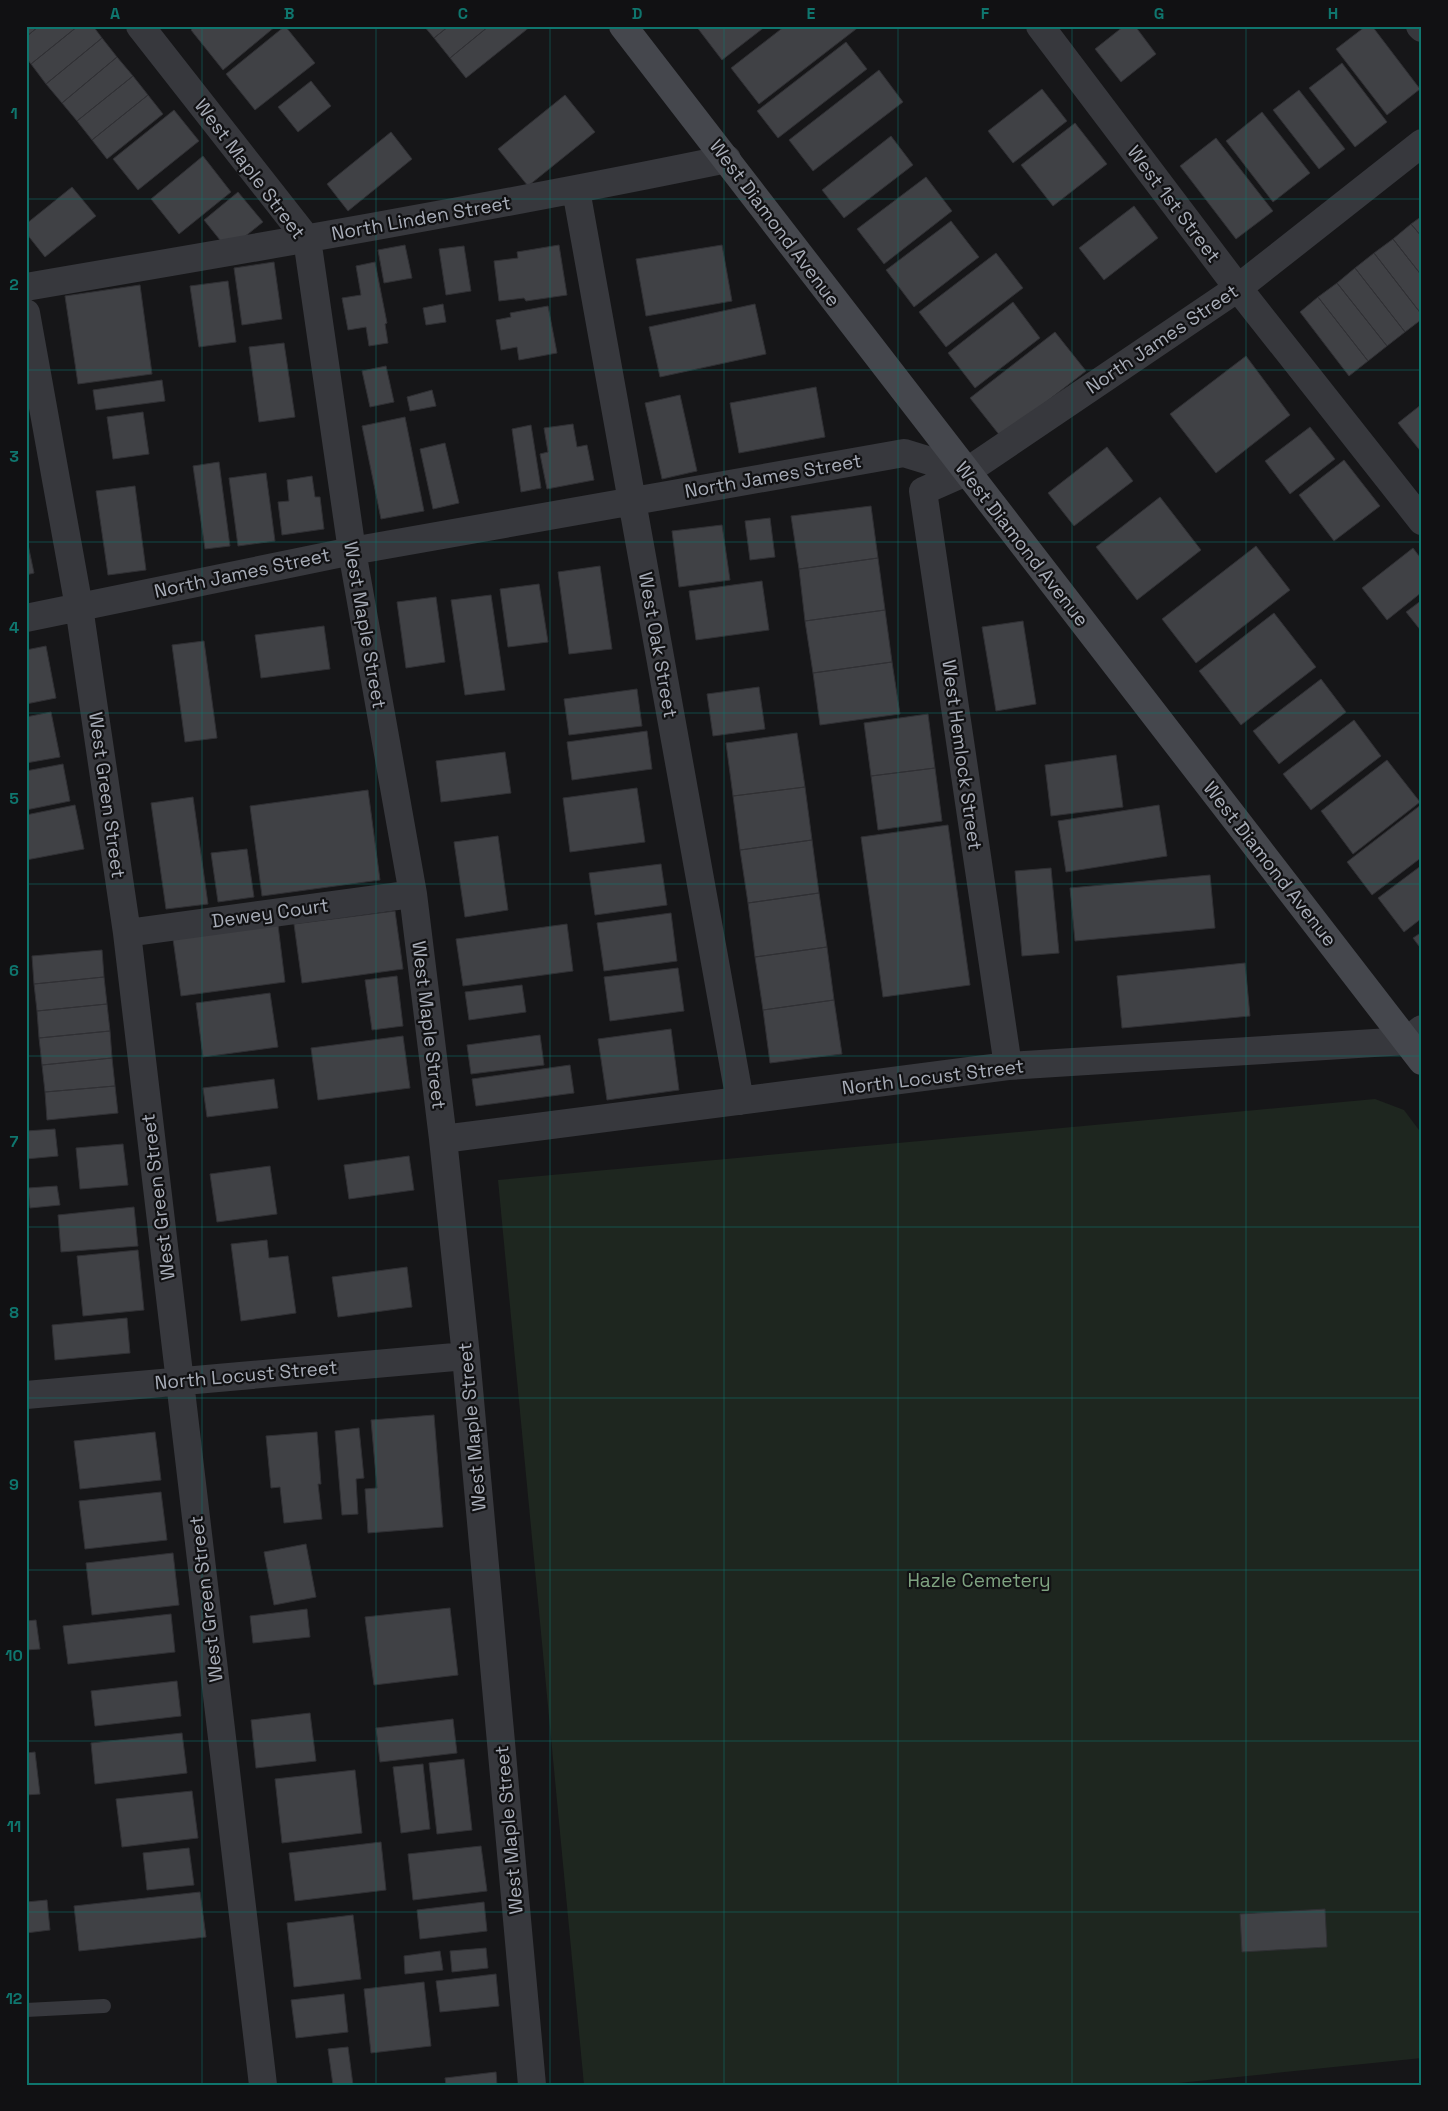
<svg xmlns="http://www.w3.org/2000/svg" width="1448" height="2111" viewBox="0 0 1448 2111" font-family="'Space Grotesk',sans-serif">
  <style>
    .green { fill: #1e261f }
    .building { fill: #404145; stroke: #303034 }
    .lines { fill: none; stroke-linecap: round; stroke-linejoin: round }
    .lane { stroke: #37383d; stroke-width: 14 }
    .street { stroke: #37383d; stroke-width: 28 }
    .secondary { stroke: #45474d; stroke-width: 28 }
    .grid { fill: none; stroke: #0f766e; stroke-width: 1; stroke-opacity: 0.55 }
    .labels { text-anchor: middle; dominant-baseline: central; stroke-width: 4.5; stroke-linejoin: round; paint-order: stroke }
    .street-label { font-size: 19px; fill: #a8adb8; stroke: #111113 }
    .park-label { font-size: 19px; fill: #7fa381; stroke: #111113 }
    .neatline { fill: none; stroke: #0f766e; stroke-width: 2 }
    .grid-label { font-size: 16px; text-anchor: middle; font-weight: bold; fill: #0f766e }
  </style>
  <rect width="100%" height="100%" fill="#161618"/>
  <path class="green" d="M 1375,1099 L 1404,1110 L 1422,1134 L 1422,2058 L 1159,2085 L 584,2085 L 498,1180 Z"/>
  <path class="building" d="M 26,26 L 39,26 L 26,37 Z
    M 39,26 L 78,26 L 31,64 L 26,58 L 26,37 Z
    M 78,26 L 93,26 L 102,38 L 46,84 L 31,64 Z
    M 195,26 L 276,26 L 223,70 L 191,30 Z
    M 285,26 L 315,63 L 255,110 L 226,74 Z
    M 424,26 L 449,26 L 434,38 Z
    M 449,26 L 489,26 L 450,58 L 434,38 Z
    M 489,26 L 531,26 L 466,78 L 450,58 Z
    M 696,26 L 766,26 L 722,60 Z
    M 785,26 L 860,26 L 759,104 L 731,68 Z
    M 1124,26 L 1135,26 L 1156,54 L 1121,82 L 1095,49 Z
    M 1366,26 L 1372,26 L 1420,89 L 1387,115 L 1336,49 Z
    M 102,38 L 117,57 L 62,103 L 46,84 Z
    M 846,42 L 867,69 L 778,138 L 757,111 Z
    M 117,57 L 133,76 L 77,121 L 62,103 Z
    M 1342,63 L 1387,122 L 1355,147 L 1309,88 Z
    M 879,70 L 903,102 L 813,171 L 789,140 Z
    M 133,76 L 148,95 L 92,140 L 77,121 Z
    M 311,81 L 331,106 L 298,132 L 278,107 Z
    M 1042,89 L 1067,121 L 1013,163 L 988,131 Z
    M 1299,90 L 1345,149 L 1319,169 L 1273,110 Z
    M 148,95 L 163,114 L 107,159 L 92,140 Z
    M 565,95 L 595,132 L 528,186 L 498,149 Z
    M 174,110 L 199,141 L 138,190 L 113,159 Z
    M 1262,112 L 1310,173 L 1273,202 L 1226,141 Z
    M 1075,123 L 1107,164 L 1053,206 L 1021,165 Z
    M 391,132 L 412,159 L 348,211 L 327,184 Z
    M 891,136 L 913,165 L 844,218 L 822,190 Z
    M 1216,138 L 1273,211 L 1236,239 L 1180,166 Z
    M 203,156 L 231,192 L 179,234 L 151,199 Z
    M 926,177 L 952,211 L 884,264 L 857,229 Z
    M 72,187 L 96,216 L 45,257 L 26,233 L 26,224 Z
    M 238,192 L 263,222 L 228,250 L 204,220 Z
    M 1134,206 L 1158,238 L 1104,280 L 1079,248 Z
    M 1422,216 L 1422,237 L 1411,224 Z
    M 951,221 L 979,257 L 914,307 L 886,270 Z
    M 1411,224 L 1422,237 L 1422,276 L 1393,239 Z
    M 1393,239 L 1422,276 L 1422,315 L 1374,253 Z
    M 405,245 L 412,278 L 384,283 L 378,250 Z
    M 559,245 L 567,295 L 526,301 L 524,298 L 499,301 L 494,261 L 518,258 L 517,252 Z
    M 722,245 L 732,301 L 646,316 L 636,259 Z
    M 464,246 L 471,291 L 446,295 L 439,249 Z
    M 996,253 L 1023,288 L 946,347 L 919,312 Z
    M 1374,253 L 1422,315 L 1422,319 L 1405,332 L 1355,268 Z
    M 274,262 L 282,319 L 242,325 L 234,268 Z
    M 375,262 L 387,323 L 385,324 L 388,343 L 369,346 L 366,327 L 348,330 L 342,298 L 361,295 L 356,266 Z
    M 1355,268 L 1405,332 L 1387,346 L 1337,283 Z
    M 228,281 L 236,342 L 199,347 L 190,286 Z
    M 1337,283 L 1387,346 L 1368,361 L 1318,297 Z
    M 140,285 L 152,374 L 78,384 L 65,296 Z
    M 1318,297 L 1368,361 L 1349,376 L 1300,312 Z
    M 1013,302 L 1040,338 L 975,388 L 948,353 Z
    M 443,304 L 446,322 L 426,325 L 423,308 Z
    M 755,304 L 766,354 L 660,377 L 649,327 Z
    M 548,306 L 557,353 L 519,360 L 517,347 L 501,350 L 496,320 L 511,317 L 510,313 Z
    M 1055,332 L 1086,371 L 1001,437 L 970,398 Z
    M 284,343 L 295,417 L 259,422 L 249,347 Z
    M 1246,356 L 1290,415 L 1216,473 L 1170,414 Z
    M 386,366 L 394,402 L 370,407 L 362,371 Z
    M 162,380 L 165,401 L 96,410 L 93,390 Z
    M 816,387 L 825,437 L 739,453 L 730,403 Z
    M 432,390 L 436,406 L 410,411 L 407,397 Z
    M 680,395 L 697,471 L 662,479 L 645,403 Z
    M 1422,404 L 1422,453 L 1398,423 Z
    M 143,412 L 149,454 L 113,459 L 107,417 Z
    M 405,417 L 424,511 L 381,519 L 362,426 Z
    M 573,424 L 577,447 L 587,445 L 594,480 L 547,489 L 540,454 L 548,452 L 544,428 Z
    M 531,425 L 541,488 L 521,492 L 512,429 Z
    M 1310,427 L 1335,459 L 1290,494 L 1265,461 Z
    M 445,443 L 459,503 L 433,509 L 420,449 Z
    M 1107,447 L 1133,481 L 1074,526 L 1048,493 Z
    M 1344,460 L 1380,506 L 1334,541 L 1299,495 Z
    M 219,462 L 230,546 L 205,549 L 193,466 Z
    M 266,473 L 275,541 L 238,546 L 229,478 Z
    M 312,476 L 315,497 L 320,497 L 324,529 L 282,535 L 278,502 L 289,501 L 287,480 Z
    M 135,486 L 146,570 L 108,575 L 96,491 Z
    M 1160,497 L 1201,550 L 1137,600 L 1096,547 Z
    M 871,506 L 878,558 L 799,569 L 791,516 Z
    M 770,518 L 775,557 L 750,560 L 745,521 Z
    M 722,525 L 730,580 L 679,587 L 672,531 Z
    M 26,535 L 34,573 L 26,575 Z
    M 1256,546 L 1290,590 L 1196,663 L 1162,619 Z
    M 1413,548 L 1422,560 L 1422,592 L 1387,620 L 1362,588 Z
    M 878,558 L 885,610 L 805,621 L 799,569 Z
    M 600,566 L 612,649 L 569,654 L 558,572 Z
    M 762,581 L 769,630 L 696,640 L 689,591 Z
    M 539,584 L 548,642 L 508,647 L 500,589 Z
    M 491,595 L 505,690 L 465,695 L 451,600 Z
    M 436,597 L 445,662 L 406,668 L 397,602 Z
    M 1422,600 L 1422,632 L 1406,612 Z
    M 885,610 L 892,662 L 813,673 L 805,621 Z
    M 1274,613 L 1316,667 L 1241,725 L 1199,671 Z
    M 1023,621 L 1036,704 L 996,711 L 982,627 Z
    M 324,626 L 330,669 L 261,678 L 255,635 Z
    M 204,641 L 217,738 L 185,742 L 172,645 Z
    M 46,646 L 56,698 L 26,704 L 26,650 Z
    M 892,662 L 900,714 L 820,725 L 813,673 Z
    M 1321,679 L 1346,712 L 1279,764 L 1253,731 Z
    M 759,687 L 765,729 L 713,736 L 707,694 Z
    M 637,689 L 642,726 L 569,735 L 564,699 Z
    M 51,712 L 60,757 L 26,763 L 26,717 Z
    M 928,714 L 935,768 L 871,776 L 864,723 Z
    M 1354,720 L 1381,756 L 1311,810 L 1283,774 Z
    M 647,731 L 652,769 L 572,780 L 567,742 Z
    M 797,733 L 805,787 L 733,796 L 726,743 Z
    M 505,752 L 511,793 L 441,802 L 436,761 Z
    M 1116,755 L 1123,807 L 1051,816 L 1045,765 Z
    M 1387,760 L 1420,802 L 1353,854 L 1321,811 Z
    M 63,764 L 70,801 L 26,810 L 26,771 Z
    M 935,768 L 942,821 L 878,830 L 871,776 Z
    M 805,787 L 812,840 L 740,850 L 733,796 Z
    M 637,788 L 645,842 L 570,852 L 563,798 Z
    M 368,790 L 380,880 L 262,896 L 250,806 Z
    M 193,797 L 208,904 L 166,909 L 151,803 Z
    M 1422,804 L 1422,857 L 1372,895 L 1347,862 Z
    M 75,805 L 84,849 L 26,860 L 26,815 Z
    M 1159,805 L 1167,856 L 1066,872 L 1058,821 Z
    M 948,825 L 970,985 L 883,997 L 861,837 Z
    M 498,836 L 508,910 L 465,917 L 454,842 Z
    M 812,840 L 819,893 L 748,903 L 740,850 Z
    M 247,849 L 254,897 L 218,902 L 211,853 Z
    M 661,864 L 667,905 L 595,915 L 589,873 Z
    M 1422,865 L 1422,918 L 1404,932 L 1378,898 Z
    M 1051,868 L 1059,953 L 1022,956 L 1015,871 Z
    M 1210,875 L 1215,928 L 1075,941 L 1070,888 Z
    M 819,893 L 827,947 L 755,957 L 748,903 Z
    M 395,911 L 403,969 L 302,983 L 294,924 Z
    M 671,913 L 677,961 L 604,971 L 597,923 Z
    M 567,924 L 573,971 L 463,986 L 456,939 Z
    M 278,925 L 285,982 L 181,996 L 173,939 Z
    M 1422,932 L 1422,950 L 1413,938 Z
    M 827,947 L 834,1000 L 763,1010 L 755,957 Z
    M 102,950 L 104,977 L 34,984 L 32,956 Z
    M 1245,963 L 1250,1016 L 1122,1028 L 1117,976 Z
    M 678,968 L 684,1011 L 610,1021 L 604,977 Z
    M 397,976 L 403,1026 L 372,1030 L 365,980 Z
    M 104,977 L 107,1004 L 37,1011 L 34,984 Z
    M 522,985 L 526,1012 L 469,1020 L 465,992 Z
    M 270,993 L 278,1047 L 203,1057 L 196,1003 Z
    M 834,1000 L 842,1054 L 770,1063 L 763,1010 Z
    M 107,1004 L 110,1031 L 39,1038 L 37,1011 Z
    M 671,1029 L 679,1090 L 607,1100 L 598,1039 Z
    M 110,1031 L 112,1058 L 42,1065 L 39,1038 Z
    M 540,1035 L 544,1065 L 471,1074 L 467,1045 Z
    M 403,1036 L 410,1088 L 318,1100 L 311,1048 Z
    M 112,1058 L 115,1086 L 45,1092 L 42,1065 Z
    M 570,1065 L 574,1093 L 476,1106 L 472,1079 Z
    M 274,1079 L 278,1108 L 207,1117 L 203,1088 Z
    M 115,1086 L 118,1113 L 47,1120 L 45,1092 Z
    M 55,1129 L 58,1156 L 26,1159 L 26,1131 Z
    M 123,1144 L 128,1185 L 80,1189 L 76,1148 Z
    M 409,1156 L 414,1190 L 349,1199 L 344,1165 Z
    M 270,1166 L 277,1214 L 217,1222 L 210,1174 Z
    M 57,1186 L 60,1205 L 30,1208 L 28,1188 Z
    M 134,1207 L 138,1246 L 61,1252 L 58,1215 Z
    M 267,1240 L 269,1258 L 288,1256 L 296,1313 L 241,1321 L 231,1244 Z
    M 138,1250 L 144,1310 L 83,1316 L 77,1256 Z
    M 407,1267 L 412,1307 L 338,1317 L 332,1277 Z
    M 127,1318 L 130,1353 L 55,1360 L 52,1325 Z
    M 434,1415 L 443,1527 L 368,1533 L 365,1489 L 377,1488 L 371,1420 Z
    M 359,1428 L 364,1478 L 356,1479 L 358,1514 L 342,1515 L 335,1431 Z
    M 155,1432 L 161,1480 L 80,1489 L 74,1441 Z
    M 317,1432 L 321,1484 L 318,1484 L 322,1519 L 284,1523 L 280,1487 L 271,1488 L 266,1436 Z
    M 161,1492 L 167,1540 L 85,1549 L 79,1501 Z
    M 306,1544 L 316,1597 L 274,1605 L 264,1552 Z
    M 173,1553 L 179,1605 L 92,1615 L 86,1563 Z
    M 450,1608 L 458,1675 L 374,1685 L 365,1617 Z
    M 307,1609 L 310,1637 L 253,1643 L 250,1616 Z
    M 171,1614 L 175,1652 L 68,1664 L 63,1626 Z
    M 36,1620 L 40,1649 L 26,1650 L 26,1621 Z
    M 177,1681 L 181,1716 L 95,1726 L 91,1691 Z
    M 310,1713 L 316,1761 L 256,1768 L 251,1720 Z
    M 453,1719 L 457,1753 L 380,1762 L 376,1728 Z
    M 182,1733 L 187,1773 L 95,1784 L 91,1743 Z
    M 35,1752 L 40,1794 L 26,1795 L 26,1753 Z
    M 464,1759 L 472,1830 L 437,1834 L 429,1763 Z
    M 423,1764 L 430,1829 L 401,1833 L 393,1767 Z
    M 355,1770 L 362,1833 L 282,1843 L 275,1779 Z
    M 192,1791 L 198,1838 L 122,1847 L 116,1799 Z
    M 381,1842 L 386,1890 L 295,1901 L 289,1853 Z
    M 481,1846 L 487,1891 L 413,1900 L 408,1854 Z
    M 189,1848 L 194,1885 L 147,1890 L 143,1853 Z
    M 200,1892 L 206,1937 L 79,1951 L 74,1906 Z
    M 47,1900 L 50,1930 L 26,1933 L 26,1902 Z
    M 484,1902 L 487,1931 L 420,1939 L 417,1910 Z
    M 1325,1909 L 1327,1947 L 1242,1952 L 1240,1914 Z
    M 353,1915 L 361,1979 L 294,1987 L 287,1923 Z
    M 486,1948 L 488,1968 L 452,1972 L 450,1951 Z
    M 440,1951 L 443,1970 L 405,1974 L 404,1956 Z
    M 496,1974 L 499,2006 L 440,2012 L 436,1981 Z
    M 424,1982 L 431,2046 L 371,2053 L 364,1989 Z
    M 344,1994 L 348,2032 L 296,2038 L 291,2000 Z
    M 348,2047 L 353,2085 L 333,2085 L 328,2049 Z
    M 496,2072 L 497,2085 L 446,2085 L 445,2078 Z"/>
  <g class="lines">
    <path class="lane" d="M 26,2010 L 104,2006"/>
    <path class="street" d="M 140,26 L 307,239 L 352,551 L 413,894 L 443,1139 L 466,1356 L 532,2085
      M 1040,26 L 1238,288 L 1422,521
      M 1420,26 L 1422,28
      M 576,190 L 740,1101
      M 26,287 C 260,247 494,207 727,159
      M 26,313 L 79,607 L 127,933 L 263,2085
      M 26,618 L 352,551 L 904,453 L 966,472
      M 127,933 L 413,894
      M 1008,1066 L 923,491 L 966,472 L 1238,288 L 1422,143
      M 443,1139 L 1008,1066 L 1406,1041 L 1422,1029
      M 26,1395 L 466,1356"/>
    <path class="secondary" d="M 623,26 L 1422,1061"/>
  </g>
  <path class="grid" d="M 202,26 L 202,2085M 376,26 L 376,2085M 550,26 L 550,2085M 724,26 L 724,2085M 898,26 L 898,2085M 1072,26 L 1072,2085M 1246,26 L 1246,2085M 26,199 L 1422,199M 26,370 L 1422,370M 26,542 L 1422,542M 26,713 L 1422,713M 26,884 L 1422,884M 26,1056 L 1422,1056M 26,1227 L 1422,1227M 26,1398 L 1422,1398M 26,1570 L 1422,1570M 26,1741 L 1422,1741M 26,1912 L 1422,1912"/>
  <g class="labels">
    <g class="street-label">
      <text transform="translate(250 169) rotate(53)">West Maple Street</text>
      <text transform="translate(1174 204) rotate(53)">West 1st Street</text>
      <text transform="translate(421 218) rotate(-10)">North Linden Street</text>
      <text transform="translate(775 223) rotate(53)">West Diamond Avenue</text>
      <text transform="translate(1162 339) rotate(-34)">North James Street</text>
      <text transform="translate(773 476) rotate(-10)">North James Street</text>
      <text transform="translate(1022 544) rotate(52)">West Diamond Avenue</text>
      <text transform="translate(242 573) rotate(-12)">North James Street</text>
      <text transform="translate(365 625) rotate(80)">West Maple Street</text>
      <text transform="translate(658 645) rotate(80)">West Oak Street</text>
      <text transform="translate(962 755) rotate(82)">West Hemlock Street</text>
      <text transform="translate(107 795) rotate(82)">West Green Street</text>
      <text transform="translate(1270 864) rotate(52)">West Diamond Avenue</text>
      <text transform="translate(270 913) rotate(-8)">Dewey Court</text>
      <text transform="translate(429 1025) rotate(83)">West Maple Street</text>
      <text transform="translate(933 1077) rotate(-7)">North Locust Street</text>
      <text transform="translate(158 1197) rotate(-97)">West Green Street</text>
      <text transform="translate(246 1375) rotate(-5)">North Locust Street</text>
      <text transform="translate(472 1427) rotate(-95)">West Maple Street</text>
      <text transform="translate(206 1599) rotate(-97)">West Green Street</text>
      <text transform="translate(509 1830) rotate(-95)">West Maple Street</text>
    </g>
    <g class="park-label">
      <text x="979" y="1580">Hazle Cemetery</text>
    </g>
  </g>
  <rect width="1448" height="2111" fill="none" stroke="#111113" stroke-width="55"/>
  <rect x="28" y="28" width="1392" height="2056" class="neatline"/>
  <g class="grid-label">
    <text x="115" y="19">A</text>
    <text x="289" y="19">B</text>
    <text x="463" y="19">C</text>
    <text x="637" y="19">D</text>
    <text x="811" y="19">E</text>
    <text x="985" y="19">F</text>
    <text x="1159" y="19">G</text>
    <text x="1333" y="19">H</text>
    <text x="14" y="119">1</text>
    <text x="14" y="290">2</text>
    <text x="14" y="462">3</text>
    <text x="14" y="633">4</text>
    <text x="14" y="804">5</text>
    <text x="14" y="976">6</text>
    <text x="14" y="1147">7</text>
    <text x="14" y="1318">8</text>
    <text x="14" y="1490">9</text>
    <text x="14" y="1661">10</text>
    <text x="14" y="1832">11</text>
    <text x="14" y="2004">12</text>
  </g>
</svg>
